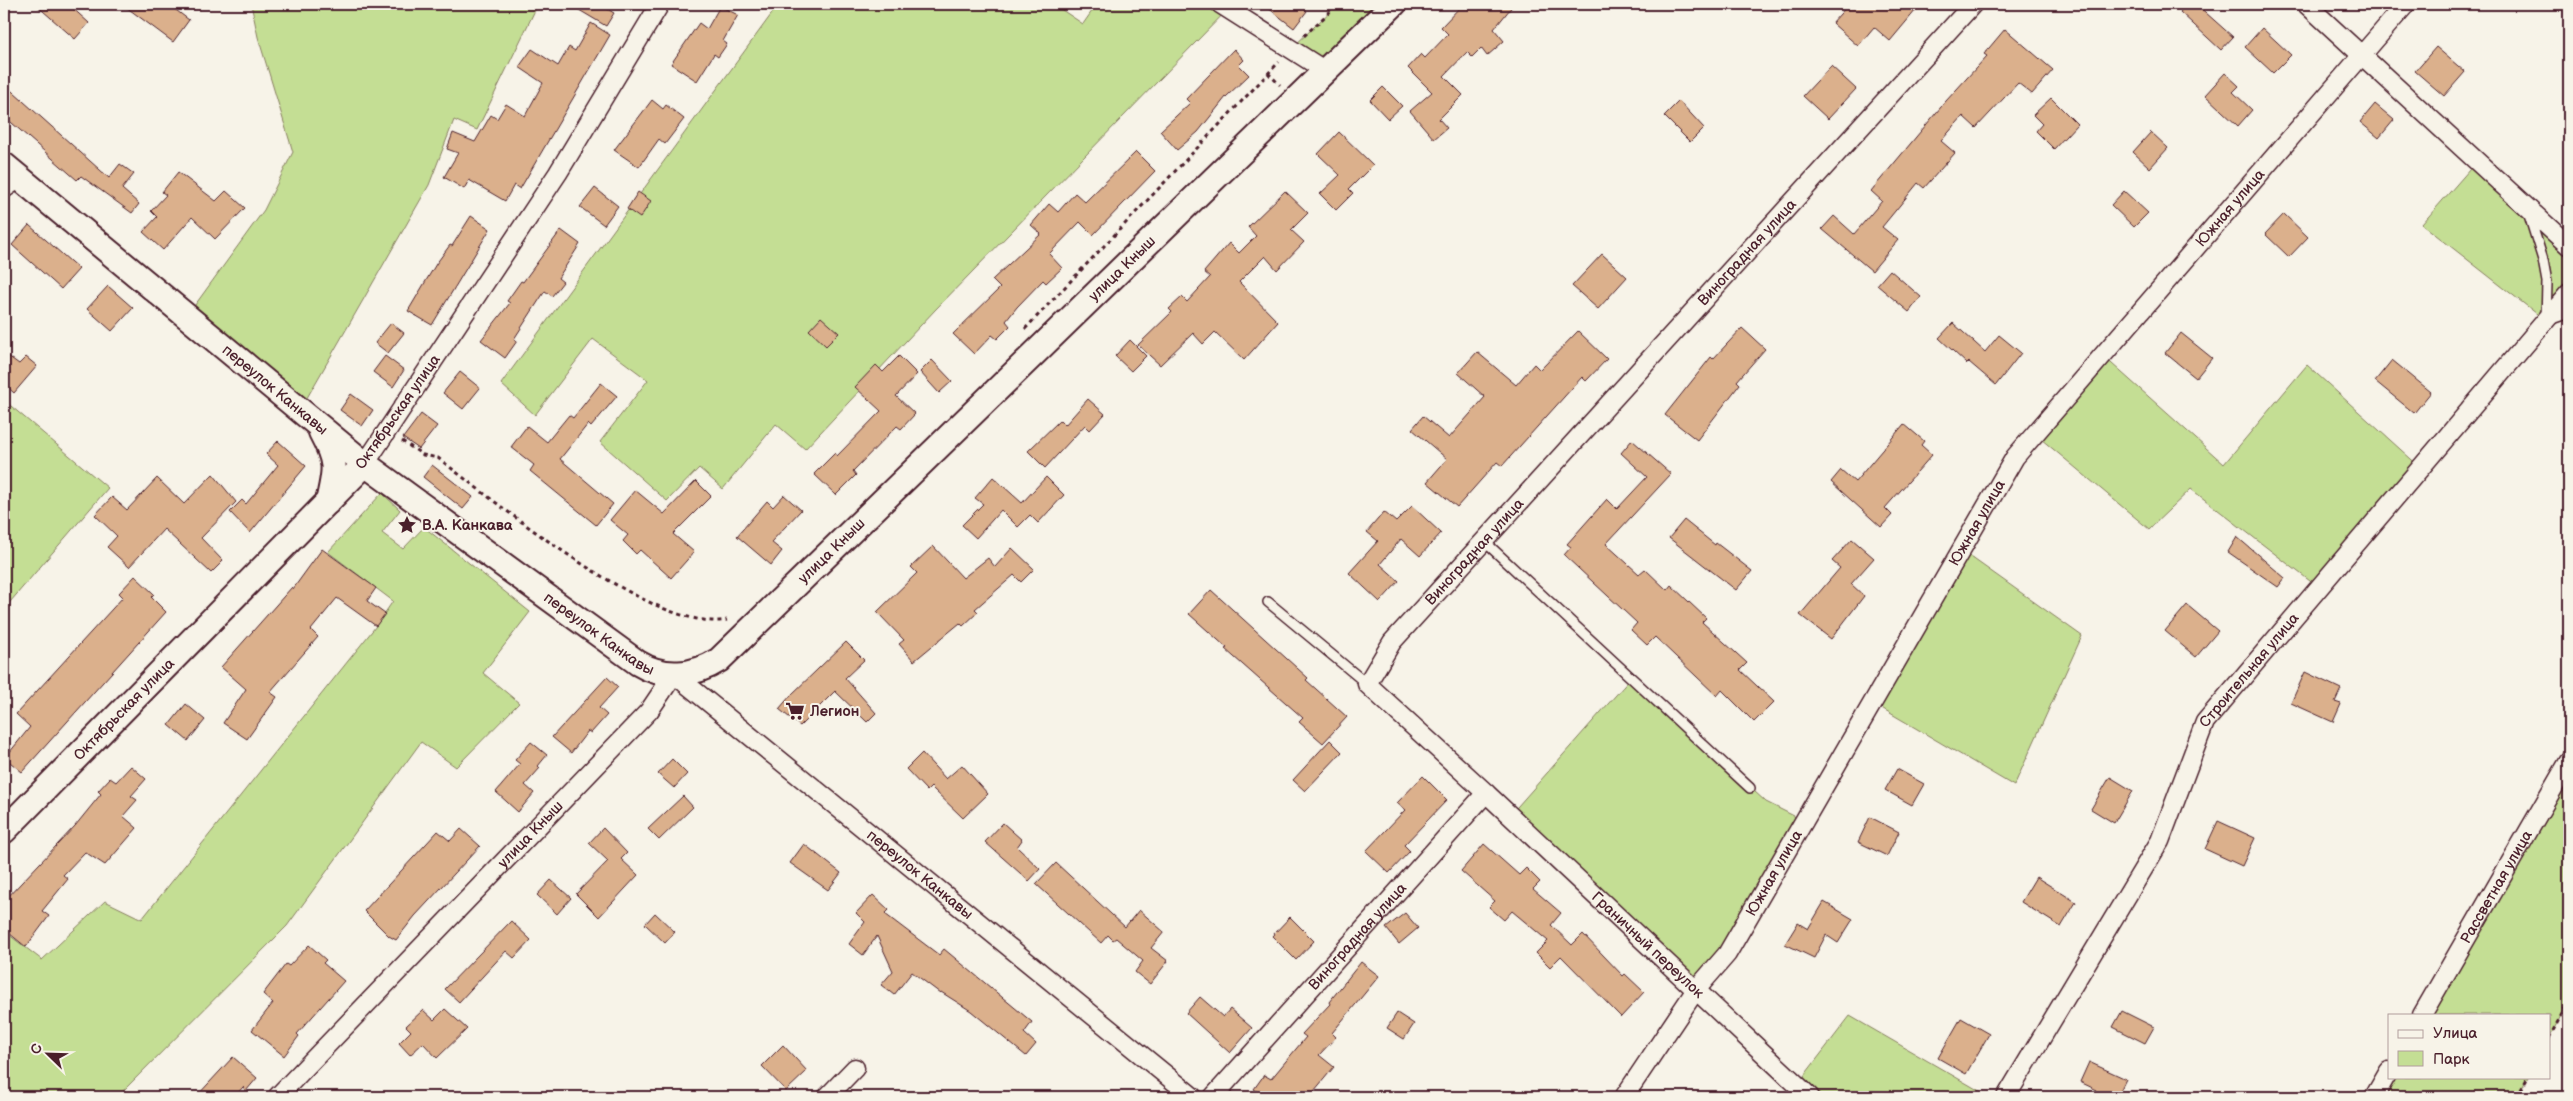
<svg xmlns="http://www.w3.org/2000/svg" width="2573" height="1101" viewBox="0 0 2573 1101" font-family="'Balsamiq Sans',sans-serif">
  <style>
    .green { fill: #c4de94; stroke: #877e60 }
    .building { fill: #dbb08c; stroke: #4a1f2b }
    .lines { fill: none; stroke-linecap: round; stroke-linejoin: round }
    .lane-casing { stroke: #4a1f2b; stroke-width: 12 }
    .street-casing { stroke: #4a1f2b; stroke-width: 21 }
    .secondary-casing { stroke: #4a1f2b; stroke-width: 28 }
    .path { stroke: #4a1f2b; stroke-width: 3; stroke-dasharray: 4 4; stroke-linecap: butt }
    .lane { stroke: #f7f3e8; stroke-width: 9 }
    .street { stroke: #f7f3e8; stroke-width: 18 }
    .secondary { stroke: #f7f3e8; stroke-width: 24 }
    .labels { text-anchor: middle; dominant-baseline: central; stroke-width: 4; stroke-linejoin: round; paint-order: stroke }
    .street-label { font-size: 15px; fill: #4a1f2b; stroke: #f7f3e8 }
    .poi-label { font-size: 15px; font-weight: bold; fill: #4a1f2b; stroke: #f7f3e8; text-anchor: start }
  </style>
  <rect width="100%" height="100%" fill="#f7f3e8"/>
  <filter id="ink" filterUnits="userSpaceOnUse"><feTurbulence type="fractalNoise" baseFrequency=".02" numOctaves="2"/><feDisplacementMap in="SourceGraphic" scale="10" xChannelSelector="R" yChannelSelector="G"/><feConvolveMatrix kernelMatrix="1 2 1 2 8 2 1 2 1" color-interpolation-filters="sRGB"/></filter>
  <g filter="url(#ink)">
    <path class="green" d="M 251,4 L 538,4 L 477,130 L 454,120 L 429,185 L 300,410 L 187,316 L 264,210 L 293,152 L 258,37 Z
      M 779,4 L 1053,4 L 1083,24 L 1097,4 L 1233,4 L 935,310 L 805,449 L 776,424 L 723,489 L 699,468 L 667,501 L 600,442 L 648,380 L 593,339 L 535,415 L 501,384 Z
      M 1338,4 L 1394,4 L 1324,70 L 1291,49 Z
      M 2477,161 L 2569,246 L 2569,313 L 2546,321 L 2422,224 Z
      M 2102,355 L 2224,464 L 2307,365 L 2421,468 L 2319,588 L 2191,489 L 2149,529 L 2035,434 Z
      M 5,401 L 108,488 L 4,609 L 4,402 Z
      M 382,493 L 400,510 L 382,533 L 403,549 L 424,527 L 530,612 L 483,673 L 519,703 L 456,767 L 421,742 L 287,926 L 117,1097 L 4,1097 L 4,931 L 42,960 L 105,901 L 142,919 L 376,626 L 393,601 L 328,552 Z
      M 1961,550 L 2082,636 L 2014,786 L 1873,703 Z
      M 1631,678 L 1766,802 L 1804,821 L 1695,991 L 1510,815 Z
      M 2569,761 L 2569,1001 L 2549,1038 L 2549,1015 L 2422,1015 Z
      M 1850,1016 L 1990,1097 L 1810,1097 L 1797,1085 Z
      M 2389,1077 L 2528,1077 L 2517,1097 L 2374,1097 Z"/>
    <path class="building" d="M 35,4 L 68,4 L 89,23 L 75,39 Z
      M 122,4 L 168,4 L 189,20 L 173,42 Z
      M 569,4 L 599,4 L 614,13 L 606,26 Z
      M 1263,4 L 1297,4 L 1307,11 L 1294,28 Z
      M 1463,4 L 1514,4 L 1494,29 L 1504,41 L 1487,56 L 1481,48 L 1472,57 L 1467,52 L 1444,76 L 1463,95 L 1439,119 L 1447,128 L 1434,139 L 1410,111 L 1432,92 L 1408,68 L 1421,54 L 1425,58 L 1448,34 L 1441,27 Z
      M 1849,4 L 1921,4 L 1890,41 L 1874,27 L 1858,46 L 1832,23 Z
      M 2187,4 L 2196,4 L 2233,37 L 2221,50 L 2180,12 Z
      M 720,6 L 738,15 L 723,41 L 727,44 L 718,57 L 714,54 L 697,81 L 671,64 L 699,23 L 707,29 Z
      M 591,23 L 610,35 L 520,189 L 514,185 L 505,201 L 469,180 L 464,189 L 444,177 L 458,153 L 447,149 L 453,133 L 475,142 L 491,115 L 497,119 L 506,104 L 525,116 L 543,83 L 519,67 L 532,49 L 558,66 L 569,47 L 575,51 Z
      M 2262,28 L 2291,55 L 2273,73 L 2245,47 Z
      M 2005,29 L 2053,70 L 2032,94 L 2018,83 L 1976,128 L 1963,116 L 1941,141 L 1955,153 L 1924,188 L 1918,183 L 1882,227 L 1898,240 L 1872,271 L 1822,229 L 1834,216 L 1854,234 L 1882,201 L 1871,191 L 1946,101 L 1987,56 L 1984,54 Z
      M 2436,47 L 2465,72 L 2444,96 L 2415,71 Z
      M 1234,49 L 1244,60 L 1239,65 L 1249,75 L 1226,97 L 1198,132 L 1177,150 L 1160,131 L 1190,103 L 1186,99 Z
      M 1831,66 L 1856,89 L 1828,119 L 1803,96 Z
      M 2225,73 L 2239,86 L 2233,92 L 2252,110 L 2238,126 L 2205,95 Z
      M 4,84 L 109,178 L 120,164 L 134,174 L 122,189 L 139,204 L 132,213 L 81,176 L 77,180 L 4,116 Z
      M 1383,87 L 1402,106 L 1388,119 L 1370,100 Z
      M 2051,98 L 2077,124 L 2054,149 L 2036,131 L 2042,124 L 2033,115 Z
      M 652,100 L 663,109 L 666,105 L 684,119 L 665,144 L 659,139 L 639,167 L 614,150 Z
      M 1679,101 L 1704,128 L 1690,142 L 1664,116 Z
      M 2375,104 L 2394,120 L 2379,138 L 2360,122 Z
      M 1339,132 L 1373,165 L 1349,189 L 1353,193 L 1336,210 L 1320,194 L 1340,175 L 1318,154 Z
      M 2151,132 L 2168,148 L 2150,168 L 2133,152 Z
      M 1136,152 L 1155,171 L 1093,235 L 1080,222 L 1049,254 L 1062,268 L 1046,283 L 1043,280 L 1017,307 L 1006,321 L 1010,326 L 997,339 L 992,335 L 974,354 L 953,334 L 1000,288 L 992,280 L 1041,234 L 1031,225 L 1049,204 L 1058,212 L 1075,193 L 1085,202 Z
      M 178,172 L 216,201 L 226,191 L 245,208 L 215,239 L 192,217 L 163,250 L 143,232 L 157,217 L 151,211 L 166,195 L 162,192 Z
      M 595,188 L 618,206 L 604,225 L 580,207 Z
      M 1285,191 L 1308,213 L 1291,230 L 1304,242 L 1277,270 L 1265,256 L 1239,282 L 1278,322 L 1244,360 L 1215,332 L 1203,344 L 1193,333 L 1160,365 L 1138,345 L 1172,312 L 1169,309 L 1182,297 L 1187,302 L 1210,277 L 1204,272 L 1229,243 L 1239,253 L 1256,236 L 1248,227 Z
      M 2124,191 L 2148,213 L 2134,227 L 2111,205 Z
      M 638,192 L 651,201 L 640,218 L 627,209 Z
      M 2284,214 L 2308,237 L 2289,257 L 2265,234 Z
      M 471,216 L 490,229 L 432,325 L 408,311 L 436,264 L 450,245 L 452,246 Z
      M 29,225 L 79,269 L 61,289 L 12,245 Z
      M 561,230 L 580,244 L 558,278 L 563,282 L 552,296 L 545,291 L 514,339 L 517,341 L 505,358 L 481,340 L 510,303 L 507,301 L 521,281 L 523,282 Z
      M 1602,254 L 1627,277 L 1598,309 L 1572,286 Z
      M 1890,270 L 1921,297 L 1909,312 L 1877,285 Z
      M 108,286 L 133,308 L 112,331 L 87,309 Z
      M 821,317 L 839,333 L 826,346 L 809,330 Z
      M 391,323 L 404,333 L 388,353 L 375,343 Z
      M 1953,323 L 1985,352 L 1999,335 L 2021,353 L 1996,385 L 1969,362 L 1967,364 L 1939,338 Z
      M 1742,328 L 1765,349 L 1737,381 L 1740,384 L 1697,440 L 1665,415 L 1711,357 L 1713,359 Z
      M 1578,331 L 1607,359 L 1586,381 L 1582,377 L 1502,466 L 1497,462 L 1457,507 L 1427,482 L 1447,459 L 1412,429 L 1423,416 L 1449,438 L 1485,397 L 1458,373 L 1477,352 L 1516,385 L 1534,364 L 1540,370 Z
      M 2181,333 L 2212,358 L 2196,378 L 2165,353 Z
      M 1130,340 L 1146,356 L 1131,371 L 1115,356 Z
      M 4,353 L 19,364 L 26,357 L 37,366 L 14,393 L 4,384 Z
      M 385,356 L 404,370 L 393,387 L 373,372 Z
      M 899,356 L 917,374 L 896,396 L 915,414 L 901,429 L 897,426 L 853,471 L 856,475 L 836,495 L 814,474 L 835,453 L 837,456 L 881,411 L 855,387 L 876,365 L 883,372 Z
      M 932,360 L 952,381 L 939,393 L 920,372 Z
      M 2392,360 L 2431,392 L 2414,413 L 2375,381 Z
      M 460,372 L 480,388 L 463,409 L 443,393 Z
      M 601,383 L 617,396 L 591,427 L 588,424 L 560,459 L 613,504 L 596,525 L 530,471 L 534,465 L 511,447 L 527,426 L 547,442 L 569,415 L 573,418 Z
      M 351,394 L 373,410 L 362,426 L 340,410 Z
      M 1088,399 L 1105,414 L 1090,430 L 1085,425 L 1045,468 L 1028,451 L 1060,420 L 1065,425 Z
      M 421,414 L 437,426 L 419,449 L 403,438 Z
      M 1904,424 L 1924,441 L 1921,445 L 1932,455 L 1885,508 L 1892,515 L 1881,527 L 1831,482 L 1841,470 L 1855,482 Z
      M 1632,440 L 1671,474 L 1606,544 L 1639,574 L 1645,569 L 1667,590 L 1671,585 L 1706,618 L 1702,622 L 1747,663 L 1740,670 L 1774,702 L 1754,722 L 1722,690 L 1717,696 L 1655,637 L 1647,645 L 1631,630 L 1637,623 L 1564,555 L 1571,547 L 1567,544 L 1607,499 L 1617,509 L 1647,477 L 1621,453 Z
      M 278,441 L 306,466 L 250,533 L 230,512 L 242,500 L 246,504 L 278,465 L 266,454 Z
      M 432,465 L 473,497 L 463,509 L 423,477 Z
      M 213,474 L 236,502 L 201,538 L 223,561 L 211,573 L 164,529 L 129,567 L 107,547 L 117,536 L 95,515 L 112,497 L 127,510 L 157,478 L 184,504 Z
      M 993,477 L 1022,503 L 1046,477 L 1064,495 L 1038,523 L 1030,515 L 1018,527 L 1001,510 L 976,538 L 962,525 L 983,504 L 975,498 Z
      M 696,481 L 711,496 L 673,534 L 694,552 L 671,578 L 640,550 L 636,554 L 623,541 L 628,535 L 610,520 L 635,490 L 664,514 Z
      M 784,495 L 801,510 L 771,542 L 782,551 L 771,565 L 737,536 L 767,501 L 773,507 Z
      M 1412,506 L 1441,533 L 1420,556 L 1401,539 L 1380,564 L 1399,581 L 1380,602 L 1349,573 L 1378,541 L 1367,532 L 1384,512 L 1396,522 Z
      M 1684,520 L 1715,545 L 1716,543 L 1752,571 L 1736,590 L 1669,538 Z
      M 2237,537 L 2285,578 L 2278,587 L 2228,552 Z
      M 1852,539 L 1874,558 L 1851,584 L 1864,596 L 1831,639 L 1800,615 L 1840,568 L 1832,561 Z
      M 933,546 L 963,578 L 988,558 L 995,567 L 1012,548 L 1034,569 L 1021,582 L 1014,575 L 975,609 L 978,612 L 963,626 L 960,623 L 914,661 L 899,644 L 904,640 L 877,612 L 917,573 L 911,567 Z
      M 322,549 L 376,588 L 367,601 L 385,614 L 376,626 L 337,598 L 311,630 L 318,637 L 270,692 L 277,697 L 247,739 L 223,723 L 246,689 L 221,667 L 292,587 L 293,589 Z
      M 135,576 L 154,594 L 151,597 L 166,612 L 22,772 L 5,758 L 30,727 L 16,714 L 123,597 L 119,593 Z
      M 1211,590 L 1308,678 L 1306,680 L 1347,717 L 1323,743 L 1299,722 L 1303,718 L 1225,649 L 1227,648 L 1189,614 Z
      M 2187,605 L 2218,631 L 2196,657 L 2165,631 Z
      M 846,642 L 864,660 L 845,678 L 876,713 L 867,722 L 835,691 L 800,726 L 779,709 L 791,695 Z
      M 2305,672 L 2341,689 L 2335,702 L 2341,704 L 2333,722 L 2291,703 Z
      M 607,677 L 618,687 L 599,708 L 607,715 L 591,733 L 588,731 L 571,753 L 552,737 Z
      M 186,704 L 205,720 L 188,741 L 169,725 Z
      M 1330,740 L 1342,752 L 1305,791 L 1293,780 Z
      M 531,742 L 547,755 L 538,766 L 540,768 L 525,785 L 534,793 L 518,812 L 496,792 L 520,764 L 515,760 Z
      M 922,753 L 946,779 L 962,765 L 988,794 L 963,818 L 931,787 L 927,791 L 906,769 Z
      M 672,759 L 687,774 L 674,788 L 658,774 Z
      M 131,766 L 146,779 L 131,796 L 137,800 L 123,816 L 137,828 L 105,865 L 85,852 L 63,875 L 68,879 L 42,911 L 49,916 L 26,947 L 4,929 L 4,901 L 75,826 L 101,794 L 98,791 L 110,778 L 116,782 Z
      M 1897,769 L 1924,784 L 1912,805 L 1885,790 Z
      M 1423,776 L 1447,800 L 1404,845 L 1410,851 L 1389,873 L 1366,851 L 1405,810 L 1397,803 Z
      M 2110,777 L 2133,791 L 2114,823 L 2091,809 Z
      M 683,796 L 693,807 L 659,840 L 648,829 Z
      M 1870,817 L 1899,832 L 1887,856 L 1858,842 Z
      M 2218,821 L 2255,838 L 2242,866 L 2205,849 Z
      M 1003,823 L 1022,840 L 1017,847 L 1040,869 L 1029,881 L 985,842 Z
      M 603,828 L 627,853 L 621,859 L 638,875 L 599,917 L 576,894 L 608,861 L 589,843 Z
      M 461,829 L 480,846 L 415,916 L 396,940 L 389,936 L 364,911 L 438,831 L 450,841 Z
      M 804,844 L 841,873 L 828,890 L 790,863 Z
      M 1484,844 L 1519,875 L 1526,868 L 1540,882 L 1533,889 L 1561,913 L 1551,925 L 1572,945 L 1583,934 L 1623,976 L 1625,974 L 1644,992 L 1621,1017 L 1561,956 L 1550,967 L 1536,953 L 1548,941 L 1512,911 L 1504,920 L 1489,907 L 1495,901 L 1461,871 Z
      M 1056,863 L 1125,927 L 1139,910 L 1164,932 L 1151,948 L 1168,961 L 1150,984 L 1135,972 L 1143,961 L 1116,938 L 1113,940 L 1108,935 L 1101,943 L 1036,884 Z
      M 2036,877 L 2076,902 L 2061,927 L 2021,902 Z
      M 551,880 L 571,898 L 557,914 L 537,895 Z
      M 873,895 L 889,910 L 885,914 L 939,955 L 944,949 L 1032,1022 L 1024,1033 L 1036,1044 L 1026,1056 L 971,1011 L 941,992 L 940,993 L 912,972 L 894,995 L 881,985 L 893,971 L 877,936 L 863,955 L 849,944 L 865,922 L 856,913 Z
      M 1824,902 L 1853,919 L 1838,943 L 1826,935 L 1814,958 L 1785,944 L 1798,923 L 1808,929 Z
      M 655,913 L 675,932 L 665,943 L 645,924 Z
      M 1405,913 L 1418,928 L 1399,944 L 1386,928 Z
      M 1290,917 L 1314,941 L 1296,960 L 1272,936 Z
      M 511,921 L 531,940 L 514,958 L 506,951 L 459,1002 L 445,989 Z
      M 309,945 L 326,960 L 323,963 L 344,981 L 297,1034 L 299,1036 L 284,1056 L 252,1030 L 273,1003 L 263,994 L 286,964 L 289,966 Z
      M 1361,962 L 1379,976 L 1332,1033 L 1336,1037 L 1319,1055 L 1334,1067 L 1309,1097 L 1299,1090 L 1294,1097 L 1265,1097 L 1254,1089 L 1264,1075 L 1271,1079 L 1306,1037 L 1302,1034 L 1330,1004 L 1329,1002 Z
      M 1200,997 L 1223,1017 L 1230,1009 L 1252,1028 L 1230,1053 L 1186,1013 Z
      M 445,1009 L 467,1029 L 437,1058 L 423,1043 L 410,1055 L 399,1043 L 411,1031 L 406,1026 L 423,1010 L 434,1020 Z
      M 2122,1011 L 2154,1027 L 2145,1043 L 2113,1027 Z
      M 1397,1013 L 1414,1024 L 1404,1039 L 1387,1028 Z
      M 1961,1018 L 1989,1034 L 1966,1074 L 1938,1058 Z
      M 783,1045 L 807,1071 L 786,1091 L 762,1066 Z
      M 233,1057 L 257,1078 L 246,1091 L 243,1087 L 234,1097 L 196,1097 Z
      M 2089,1062 L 2126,1079 L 2117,1097 L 2094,1097 L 2097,1090 L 2080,1082 Z"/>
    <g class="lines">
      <g class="lane-casing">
        <path id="lane" d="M 2528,212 L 2543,260 L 2547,282 L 2546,321 L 2569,313
          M 1484,541 L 1750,788
          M 1268,602 L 1367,684"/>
      </g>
      <g class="street-casing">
        <g id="street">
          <path d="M 1220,4 L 1324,70"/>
          <path d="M 2306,4 L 2569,246"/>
          <path d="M 4,189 L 21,177"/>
          <path d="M 365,464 L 558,173 L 660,4"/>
          <path id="s1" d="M 1486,793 L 1810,1097"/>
          <path id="s2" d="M 2422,1015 L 2569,761"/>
          <path id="s3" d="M 277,1097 L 649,711 L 674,674 L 1193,1097"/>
          <path d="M 827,1097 L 855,1068"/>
          <path id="s4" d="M 1213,1097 L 1486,793 L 1367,684 L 1392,642 L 1973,4"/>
          <path id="s5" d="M 1624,1097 L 1695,991 L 1727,954 L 2015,457 L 2406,4"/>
          <path id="s6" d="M 2006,1097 L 2160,841 L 2205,722 L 2569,293"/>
          <path d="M 2374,1097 L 2389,1071"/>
        </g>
      </g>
      <g class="secondary-casing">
        <g id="secondary">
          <path id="s7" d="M 4,165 L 365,464 L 638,663 C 664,679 694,676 719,660 L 1394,4"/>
          <path d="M 321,432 C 337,462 336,468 328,502"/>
          <path id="s8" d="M 4,831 L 365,464"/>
        </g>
      </g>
      <path class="path" d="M 1304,36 L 1338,4
        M 1268,73 L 1280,85
        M 1025,329 L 1279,62
        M 402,441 L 423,455 L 438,458 C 496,502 655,634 727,620
        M 2549,1038 L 2569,1001
        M 2517,1097 L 2528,1077"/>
      <use href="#lane" class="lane"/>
      <use href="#street" class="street"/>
      <use href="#secondary" class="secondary"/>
    </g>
  </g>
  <defs>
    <g id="sight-bare" transform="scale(1.5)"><path d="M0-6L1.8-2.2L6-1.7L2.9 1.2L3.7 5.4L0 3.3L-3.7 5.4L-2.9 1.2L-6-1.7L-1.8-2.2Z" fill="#4a1f2b" stroke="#f7f3e8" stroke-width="2.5" paint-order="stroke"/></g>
    <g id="supermarket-bare" transform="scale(1.5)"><path d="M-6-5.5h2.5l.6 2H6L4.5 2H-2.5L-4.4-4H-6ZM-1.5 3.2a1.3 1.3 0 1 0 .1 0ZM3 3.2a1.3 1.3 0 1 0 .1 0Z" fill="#4a1f2b" stroke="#f7f3e8" stroke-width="2.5" paint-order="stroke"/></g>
  </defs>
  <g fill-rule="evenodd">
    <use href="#sight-bare" x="407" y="525"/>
    <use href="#supermarket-bare" x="795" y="711"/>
  </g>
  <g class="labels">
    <g class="street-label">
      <text stroke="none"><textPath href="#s5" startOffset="1080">Южная улица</textPath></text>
      <text stroke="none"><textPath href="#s4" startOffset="1146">Виноградная улица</textPath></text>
      <text stroke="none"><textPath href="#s7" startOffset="1454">улица Кныш</textPath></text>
      <text stroke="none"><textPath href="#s7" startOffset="352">переулок Канкавы</textPath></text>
      <text transform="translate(398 412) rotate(-55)">Октябрьская улица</text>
      <text stroke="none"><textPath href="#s5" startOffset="675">Южная улица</textPath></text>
      <text stroke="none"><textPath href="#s7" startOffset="1049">улица Кныш</textPath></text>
      <text stroke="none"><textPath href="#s4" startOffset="741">Виноградная улица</textPath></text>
      <text stroke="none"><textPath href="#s7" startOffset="758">переулок Канкавы</textPath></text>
      <text stroke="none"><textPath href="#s6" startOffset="494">Строительная улица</textPath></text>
      <text stroke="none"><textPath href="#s8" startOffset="171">Октябрьская улица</textPath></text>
      <text stroke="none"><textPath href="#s3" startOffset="365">улица Кныш</textPath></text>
      <text stroke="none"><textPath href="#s5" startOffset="270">Южная улица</textPath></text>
      <text stroke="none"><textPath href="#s3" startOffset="898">переулок Канкавы</textPath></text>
      <text stroke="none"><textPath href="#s2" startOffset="148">Рассветная улица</textPath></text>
      <text stroke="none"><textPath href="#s4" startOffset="216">Виноградная улица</textPath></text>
      <text stroke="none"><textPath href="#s1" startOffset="222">Граничный переулок</textPath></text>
    </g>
    <g class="poi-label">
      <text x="422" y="525">В.А. Канкава</text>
      <text x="810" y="711">Легион</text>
    </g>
  </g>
  <rect width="2573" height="1101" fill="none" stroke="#f7f3e8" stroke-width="20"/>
  <rect x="10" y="10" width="2553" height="1081" fill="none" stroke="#4a1f2b" stroke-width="2" filter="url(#ink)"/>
  <rect x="2388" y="1014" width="162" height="65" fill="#f7f3e8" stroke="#b29e9c"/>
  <rect x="2398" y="1030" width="25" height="8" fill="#f7f3e8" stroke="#b29e9c"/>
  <text x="2433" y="1038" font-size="15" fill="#4a1f2b">Улица</text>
  <rect x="2398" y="1051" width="25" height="15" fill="#c4de94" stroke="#b29e9c"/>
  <text x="2433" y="1064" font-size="15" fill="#4a1f2b">Парк</text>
  <g transform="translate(48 1054) rotate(293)" stroke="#f7f3e8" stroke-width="4" paint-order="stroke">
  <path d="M0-4L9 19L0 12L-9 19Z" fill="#4a1f2b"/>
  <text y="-8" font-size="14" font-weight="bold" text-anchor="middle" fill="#4a1f2b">С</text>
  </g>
</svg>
